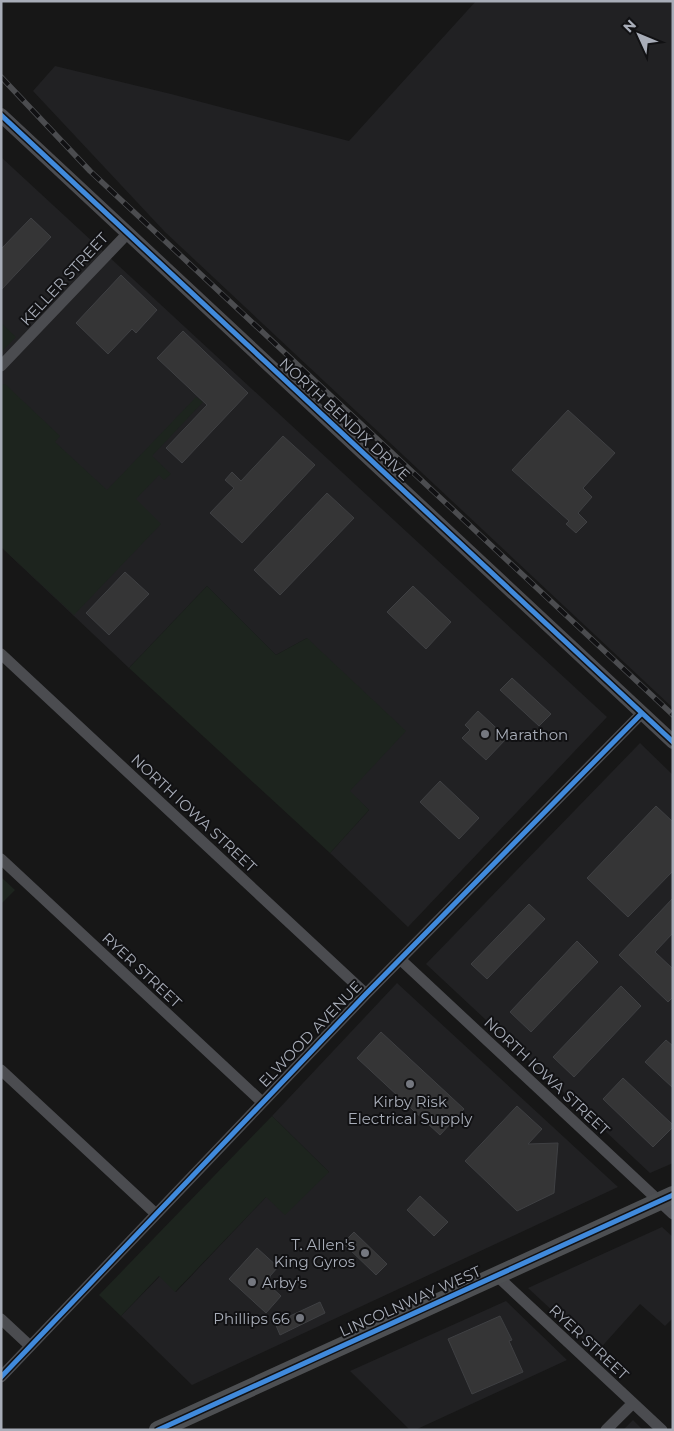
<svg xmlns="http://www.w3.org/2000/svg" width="674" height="1431" viewBox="0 0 674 1431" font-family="Montserrat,sans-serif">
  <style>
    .built { fill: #212123 }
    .green { fill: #1d241e }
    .building { fill: #353536; stroke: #3f4043 }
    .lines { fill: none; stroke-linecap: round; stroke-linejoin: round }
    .minor { stroke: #4b4c50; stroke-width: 11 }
    .tertiary { stroke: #4b4c50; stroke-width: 14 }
    .primary { stroke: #4d4f52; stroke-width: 18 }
    .rail-casing { stroke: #4b4c4f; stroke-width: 5.5 }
    .rail { stroke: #111113; stroke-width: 4; stroke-dasharray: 11; stroke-linecap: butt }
    .cycleway-casing { stroke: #111113; stroke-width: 8 }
    .cycleway { stroke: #408adc; stroke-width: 5 }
    .poi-dot { fill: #757880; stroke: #111113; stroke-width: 2 }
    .labels { text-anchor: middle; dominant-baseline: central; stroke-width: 4; stroke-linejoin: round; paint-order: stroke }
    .street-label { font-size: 15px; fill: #a8adb8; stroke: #111113 }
    .poi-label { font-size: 15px; fill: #a8adb8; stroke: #111113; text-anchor: start }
  </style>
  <rect width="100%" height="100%" fill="#171717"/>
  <path class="built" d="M 476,1 L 673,1 L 673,708 L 165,232 L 33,91 L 55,66 L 171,94 L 349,141 Z
    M 1,157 L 607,717 L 408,927 L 330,853 L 369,810 L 349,791 L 307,638 L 276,655 L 207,586 L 129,668 L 1,547 Z
    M 640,743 L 673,775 L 673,1163 L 650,1173 L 426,964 Z
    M 397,983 L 618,1187 L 192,1385 L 121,1316 L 160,1276 L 176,1292 L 266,1197 L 329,1172 L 272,1116 Z
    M 662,1227 L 673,1237 L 673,1318 L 665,1326 L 640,1304 L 597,1352 L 528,1288 Z
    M 506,1301 L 567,1360 L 415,1430 L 410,1430 L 350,1371 Z
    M 633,1420 L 643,1430 L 623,1430 Z"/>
  <path class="green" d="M 1,323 L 16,337 L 1,352 Z
    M 5,384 L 60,436 L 55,442 L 107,490 L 196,397 L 203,402 L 152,456 L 171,474 L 164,480 L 159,475 L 136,499 L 161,524 L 74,615 L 1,547 L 1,385 Z
    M 207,586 L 276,655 L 307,638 L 406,731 L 350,791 L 369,810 L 330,853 L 129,668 Z
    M 1,877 L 15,890 L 1,904 Z
    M 272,1116 L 329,1172 L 285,1215 L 266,1197 L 175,1292 L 159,1276 L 121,1316 L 99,1295 Z"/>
  <path class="building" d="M 31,218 L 51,237 L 1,290 L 1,249 Z
    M 121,275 L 157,310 L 136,333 L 132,329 L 108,354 L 76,323 Z
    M 183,331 L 248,393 L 182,463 L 166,448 L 207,405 L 157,358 Z
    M 568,410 L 615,453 L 583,488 L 592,497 L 578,513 L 587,522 L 576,533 L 566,524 L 569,521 L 512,470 Z
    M 283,436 L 315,465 L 242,543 L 210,513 L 234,488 L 225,480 L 232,472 L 241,481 Z
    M 327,493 L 354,518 L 280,595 L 254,570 Z
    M 125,572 L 149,594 L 109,635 L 86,613 Z
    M 413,586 L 451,622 L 426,649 L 387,612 Z
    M 512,678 L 551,714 L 539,726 L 500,690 Z
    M 478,711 L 507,738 L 486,760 L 462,738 L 470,730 L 465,725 Z
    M 440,781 L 479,818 L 459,839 L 420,802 Z
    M 656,806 L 673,822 L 673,871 L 628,917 L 587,878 Z
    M 673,898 L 673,933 L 655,952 L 673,969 L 673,997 L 668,1002 L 619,955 Z
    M 529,904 L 545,919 L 487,979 L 471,964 Z
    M 577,941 L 598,962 L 531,1032 L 510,1012 Z
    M 621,986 L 641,1006 L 574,1077 L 553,1057 Z
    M 381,1032 L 464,1109 L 440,1135 L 357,1058 Z
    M 666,1040 L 673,1046 L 673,1088 L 645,1062 Z
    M 623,1078 L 673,1125 L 673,1127 L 653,1147 L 603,1099 Z
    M 517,1106 L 542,1129 L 528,1144 L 558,1143 L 554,1193 L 517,1211 L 465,1161 Z
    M 420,1196 L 448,1222 L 434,1236 L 407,1210 Z
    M 354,1232 L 387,1264 L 376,1275 L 343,1243 Z
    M 257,1248 L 278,1267 L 270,1276 L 270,1286 L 281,1296 L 266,1313 L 229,1279 Z
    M 320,1302 L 325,1313 L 280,1335 L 275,1323 Z
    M 500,1316 L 512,1340 L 509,1341 L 523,1372 L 472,1394 L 448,1339 Z"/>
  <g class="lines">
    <path class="minor" d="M 1,366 L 128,233
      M 1,654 L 366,994
      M 1,859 L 262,1102
      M 401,960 L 673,1214
      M 1,1070 L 156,1214
      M 496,1275 L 662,1430
      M 1,1319 L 30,1346
      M 1,1377 L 366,994 L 642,713
      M 606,1430 L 633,1403"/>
    <path class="tertiary" d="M 1,115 L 673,742"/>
    <path class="primary" d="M 158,1430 L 673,1195"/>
    <g class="rail-casing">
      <path id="rail" d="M 1,77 L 90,171 L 673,715"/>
    </g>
    <use href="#rail" class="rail"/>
    <g class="cycleway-casing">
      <path id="cycleway" d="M 1,115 L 673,742
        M 1,1377 L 366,994 L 642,713
        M 158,1430 L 673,1195"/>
    </g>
    <use href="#cycleway" class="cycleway"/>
  </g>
  <g class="poi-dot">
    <circle cx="485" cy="734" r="5"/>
    <circle cx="410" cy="1084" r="5"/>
    <circle cx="365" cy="1253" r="5"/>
    <circle cx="252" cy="1282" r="5"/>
    <circle cx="300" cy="1318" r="5"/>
  </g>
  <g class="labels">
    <g class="street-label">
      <text transform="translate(64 279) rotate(-47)">KELLER STREET</text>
      <text transform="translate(345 419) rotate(43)">NORTH BENDIX DRIVE</text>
      <text transform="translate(194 813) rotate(43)">NORTH IOWA STREET</text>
      <text transform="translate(142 970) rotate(43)">RYER STREET</text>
      <text transform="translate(310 1034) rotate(-46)">ELWOOD AVENUE</text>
      <text transform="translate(547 1076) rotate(43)">NORTH IOWA STREET</text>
      <text transform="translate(410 1301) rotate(-24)">LINCOLNWAY WEST</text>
      <text transform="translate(589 1342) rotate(43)">RYER STREET</text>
    </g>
    <g class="poi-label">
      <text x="495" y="734">Marathon</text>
      <text x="410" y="1101" text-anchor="middle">Kirby Risk<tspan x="410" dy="17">Electrical Supply</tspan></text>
      <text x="355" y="1244" text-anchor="end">T. Allen's<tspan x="355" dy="17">King Gyros</tspan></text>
      <text x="262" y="1282">Arby's</text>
      <text x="290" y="1318" text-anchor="end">Phillips 66</text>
    </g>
  </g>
  <rect width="674" height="1431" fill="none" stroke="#a8adb8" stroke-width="5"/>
  <g transform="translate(639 35) rotate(314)" stroke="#111113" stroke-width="4" paint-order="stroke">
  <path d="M0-4L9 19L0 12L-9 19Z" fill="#a8adb8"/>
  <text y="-8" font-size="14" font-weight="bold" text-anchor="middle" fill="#a8adb8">N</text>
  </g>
</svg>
